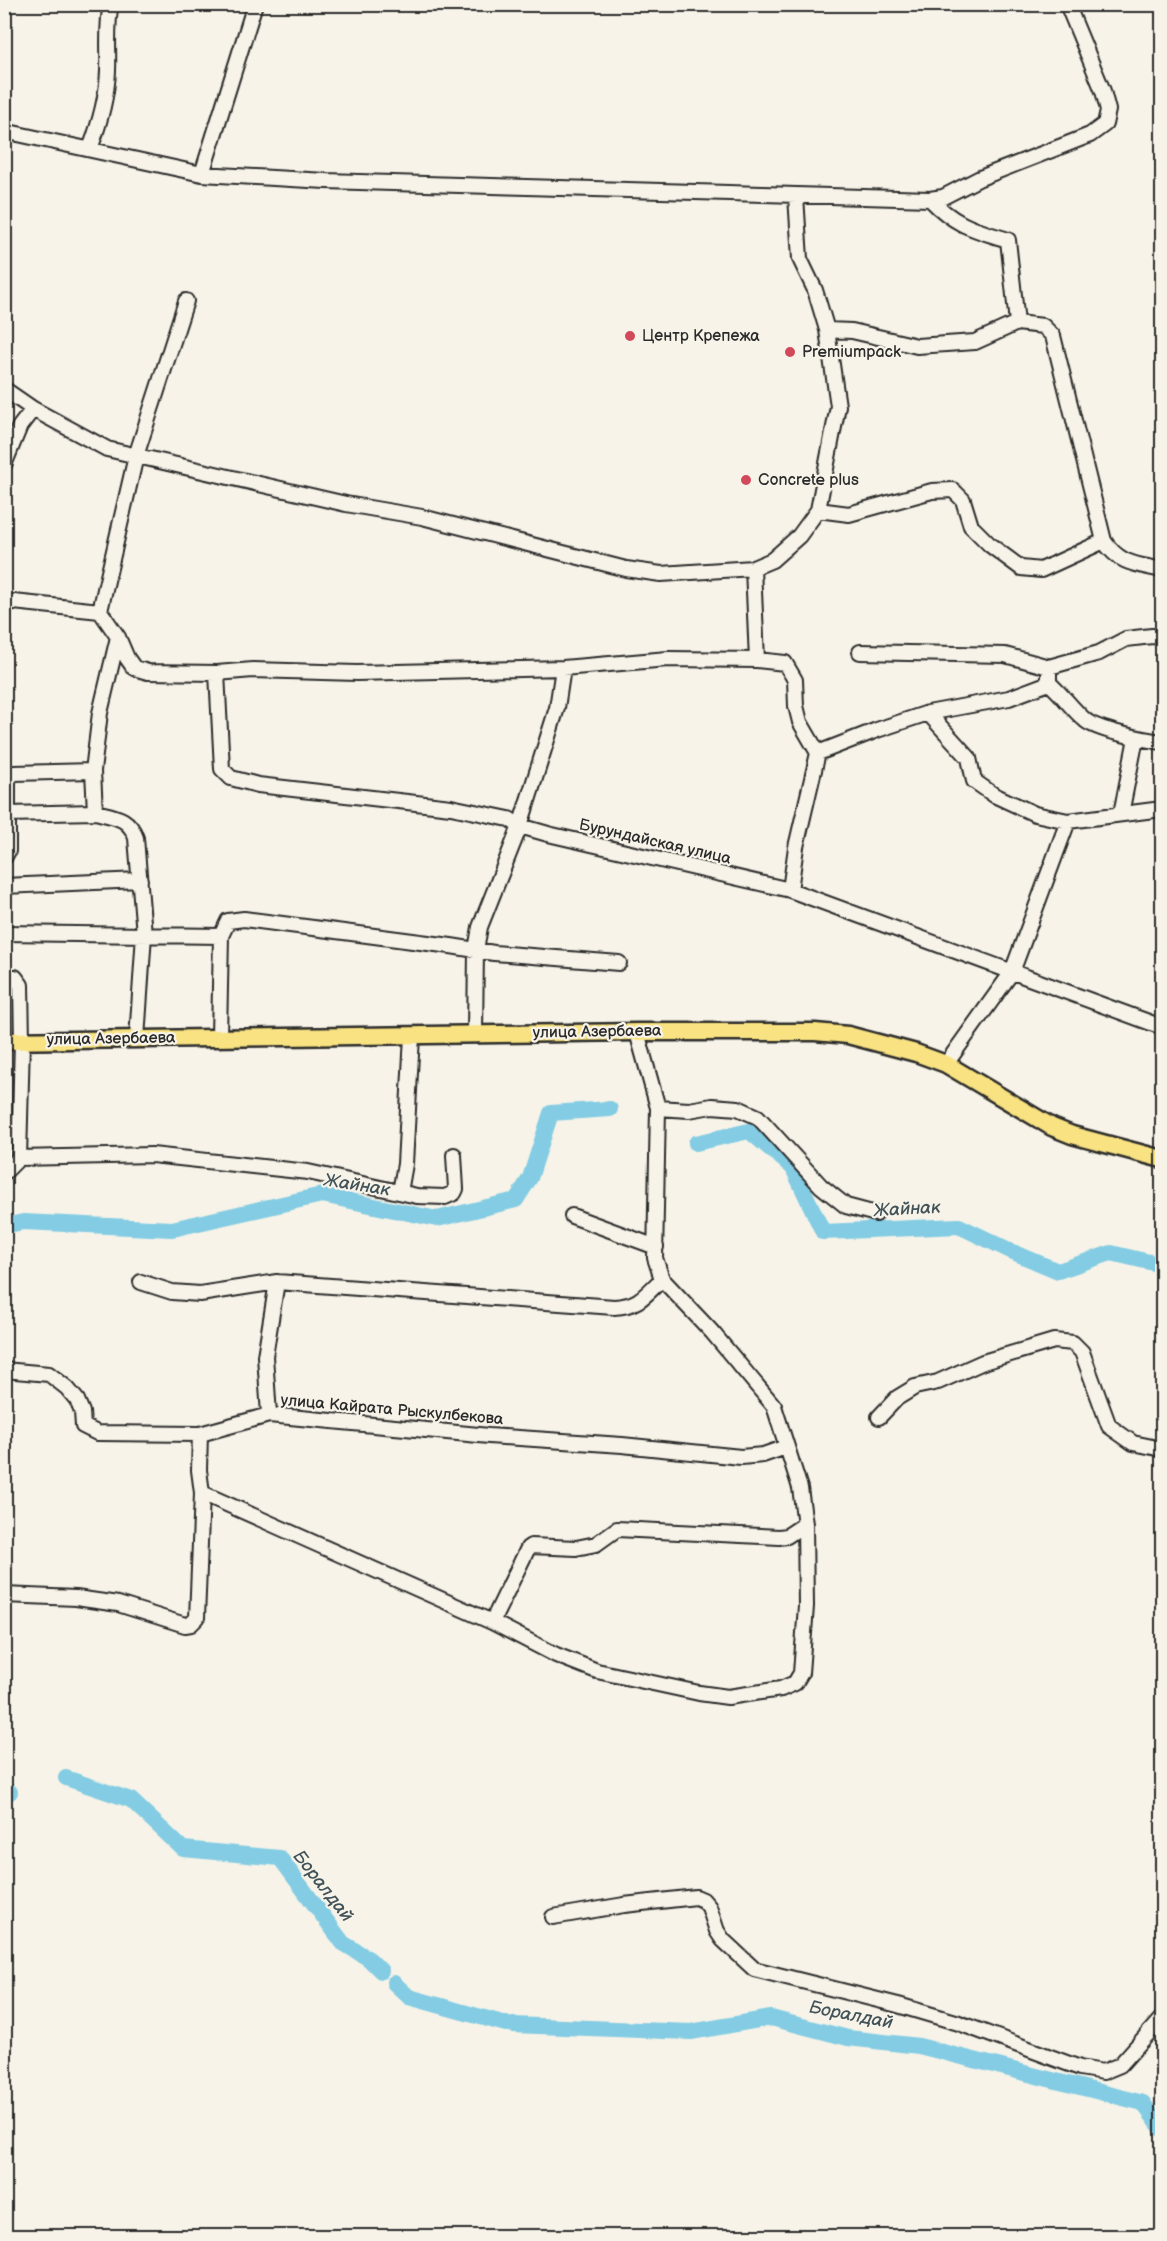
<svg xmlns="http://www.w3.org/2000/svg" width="1167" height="2241" viewBox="0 0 1167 2241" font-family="'Balsamiq Sans',sans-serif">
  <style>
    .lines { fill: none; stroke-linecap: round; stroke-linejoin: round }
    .river { stroke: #83cce3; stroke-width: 16 }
    .minor-casing { stroke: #2b2b2b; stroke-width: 18 }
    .major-casing { stroke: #2b2b2b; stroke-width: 21 }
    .minor { stroke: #f7f3e8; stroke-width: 14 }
    .major { stroke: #f8e281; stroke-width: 16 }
    .poi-dot { fill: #d1495b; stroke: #f7f3e8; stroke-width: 2 }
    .labels { text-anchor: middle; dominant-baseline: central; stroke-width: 4.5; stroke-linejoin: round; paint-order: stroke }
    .poi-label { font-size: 16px; fill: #2b2b2b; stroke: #f7f3e8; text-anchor: start }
    .street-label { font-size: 16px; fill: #2b2b2b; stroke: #f7f3e8 }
    .water-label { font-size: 18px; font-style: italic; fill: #415359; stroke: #f7f3e8 }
  </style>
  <rect width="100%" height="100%" fill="#f7f3e8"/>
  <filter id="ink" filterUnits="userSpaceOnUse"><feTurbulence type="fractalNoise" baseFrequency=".0167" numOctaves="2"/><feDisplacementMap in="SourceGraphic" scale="12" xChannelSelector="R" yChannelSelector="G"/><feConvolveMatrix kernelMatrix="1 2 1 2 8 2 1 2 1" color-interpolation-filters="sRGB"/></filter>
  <g filter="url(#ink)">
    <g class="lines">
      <path class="river" d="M 696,1143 L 749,1131 L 793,1168 L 823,1232 L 959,1226 L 1013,1252 L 1058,1271 L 1111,1253 L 1162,1265
        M 4,1226 L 23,1222 L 172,1229 L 322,1195 L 437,1219 L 516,1200 L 530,1178 L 551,1113 L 610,1109
        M 66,1778 L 131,1800 L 183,1849 L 280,1858 L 343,1943 L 369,1959 L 381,1971
        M 4,1792 L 10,1792
        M 394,1983 L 409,1997 L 506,2024
        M 513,2025 L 691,2032 L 771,2018 L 848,2038 L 919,2046 L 1143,2103 L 1162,2129"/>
      <g class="minor-casing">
        <path id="minor" d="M 4,131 L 202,174 L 326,181 L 930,199 L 943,197 L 980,178 L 1090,135 L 1105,124 L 1108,110 L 1103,91 L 1067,4
          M 90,149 C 99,125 107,97 108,71 C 109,49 106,26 111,4
          M 202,174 L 255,4
          M 930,199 C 956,226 973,229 1008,240 L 1017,323 L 1043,326 L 1053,336 L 1104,541 C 1120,565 1136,564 1162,570
          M 827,330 L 852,331 L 917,346 L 975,342 L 1017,323
          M 4,389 L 33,409 L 107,449 L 346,504 L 422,517 L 626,569 L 661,574 L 753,568 L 772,560 L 799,536 L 818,510 L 838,406 L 827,330 L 815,290 L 800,259 L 796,196
          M 4,465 L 20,426 L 33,409
          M 818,510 L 849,514 L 932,491 L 953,490 L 963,500 L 971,526 L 990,545 L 1021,568 L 1041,570 L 1104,541
          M 753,568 L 757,660
          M 4,601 L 100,611 L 118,637 L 127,658 L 134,668 L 148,672 L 217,673 L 253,670 L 357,673 L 563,668 L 668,659 L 757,660 L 785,663 L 795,680 L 796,706 L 800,722 L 818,753 L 796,847 L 790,890
          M 100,611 L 136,456 L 186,301
          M 118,637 L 100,713 L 93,771 L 95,812 C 115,817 129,817 136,838 L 144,934 L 137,1039
          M 1162,637 L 1152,636 L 1126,639 L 1099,653 L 1049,667 L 1049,683 C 1062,694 1072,709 1085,720 C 1096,730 1146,740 1162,742
          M 860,652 L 1005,655 L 1049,667
          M 217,673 L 222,769 L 231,778 L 258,785 L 451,807 L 509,819 L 520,826 L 548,834 L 790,890 L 1162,1027
          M 928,713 L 969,758 L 974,781 L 994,795 L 1035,814 L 1068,821 L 1162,809
          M 818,753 L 877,730 L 928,713 L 1009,698 L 1049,683
          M 8,814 L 95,812
          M 1121,814 L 1136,738
          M 4,858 L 8,851 L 8,779 L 14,773 L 93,771
          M 4,886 L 140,880
          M 4,933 L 221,936
          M 4,977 L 15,977 L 21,985 L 22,1041 L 19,1158
          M 475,1034 L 476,950 L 480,927 L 520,826 L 557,708 L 563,668
          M 219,1037 L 221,936 L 228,921 L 244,919 L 451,946 L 494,953 L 619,963
          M 946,1064 L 1012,972 L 1068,821
          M 658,1108 L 689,1110 L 712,1106 L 738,1108 L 758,1117 L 821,1186 L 846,1206 L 876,1214
          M 4,1173 L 19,1158 L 152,1155 L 308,1172 L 417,1196 L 445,1197 L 454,1193 L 456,1189 L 454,1155
          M 400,1192 L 405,1164 L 412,1036
          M 572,1216 L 656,1247
          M 141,1282 L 172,1292 L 200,1294 L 277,1282 L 614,1307 C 639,1306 645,1295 662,1279
          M 4,1370 L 49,1374 L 67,1388 L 77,1400 L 82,1412 L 83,1426 L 97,1433 L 200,1434 L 269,1415 L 489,1436 L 622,1445 L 741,1457 L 763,1455 L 786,1447
          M 269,1415 L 265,1356 L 277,1282
          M 879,1417 L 897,1398 L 915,1387 L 938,1382 L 983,1362 L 1054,1341 L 1073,1343 L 1082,1352 L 1109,1426 L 1133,1443 L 1162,1449
          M 200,1434 L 199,1470 L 202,1493 L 492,1622 L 556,1655 L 597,1671 L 699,1693 L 728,1697 L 781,1689 L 795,1683 L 801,1673 L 806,1606 L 805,1524 L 800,1488 L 774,1406 L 712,1332 L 662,1279 L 655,1258 L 658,1108 L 637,1032
          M 4,1595 L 76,1598 L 118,1604 L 185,1625 L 191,1624 L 197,1618 L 202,1493
          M 492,1622 L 528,1548 L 531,1546 L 576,1548 L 596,1544 L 617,1529 L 779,1537 L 787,1536 L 805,1524
          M 553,1917 L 624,1905 L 696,1897 L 703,1900 L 709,1907 L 717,1931 L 723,1940 L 754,1969 L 898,2005 L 959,2023 L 1080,2068 L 1103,2072 L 1120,2065 L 1162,2018"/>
      </g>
      <g class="major-casing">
        <path id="major" d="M 4,1041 L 637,1032 L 815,1032 L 848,1035 L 916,1053 L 946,1064 L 1052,1127 L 1072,1135 L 1162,1159"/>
      </g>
      <use href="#minor" class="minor"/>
      <use href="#major" class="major"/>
    </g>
  </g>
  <g class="poi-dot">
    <circle cx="630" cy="336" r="6"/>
    <circle cx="790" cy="352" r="6"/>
    <circle cx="746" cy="480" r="6"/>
  </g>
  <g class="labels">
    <g class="poi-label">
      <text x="642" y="336">Центр Крепежа</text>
      <text x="802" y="352">Premiumpack</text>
      <text x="758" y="480">Concrete plus</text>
    </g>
    <g class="street-label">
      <text transform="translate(655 842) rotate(13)">Бурундайская улица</text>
      <text transform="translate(597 1032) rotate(-1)">улица Азербаева</text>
      <text transform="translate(111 1039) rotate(-1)">улица Азербаева</text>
      <text transform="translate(392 1410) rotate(5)">улица Кайрата Рыскулбекова</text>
    </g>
    <g class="water-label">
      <text transform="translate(357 1185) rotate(9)">Жайнак</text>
      <text transform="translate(907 1209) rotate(-3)">Жайнак</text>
      <text transform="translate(323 1886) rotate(52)">Боралдай</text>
      <text transform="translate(851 2015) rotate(11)">Боралдай</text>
    </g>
  </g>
  <rect width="1167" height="2241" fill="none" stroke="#f7f3e8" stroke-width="24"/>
  <rect x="12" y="12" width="1143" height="2217" fill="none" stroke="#2b2b2b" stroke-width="2" filter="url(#ink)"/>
</svg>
